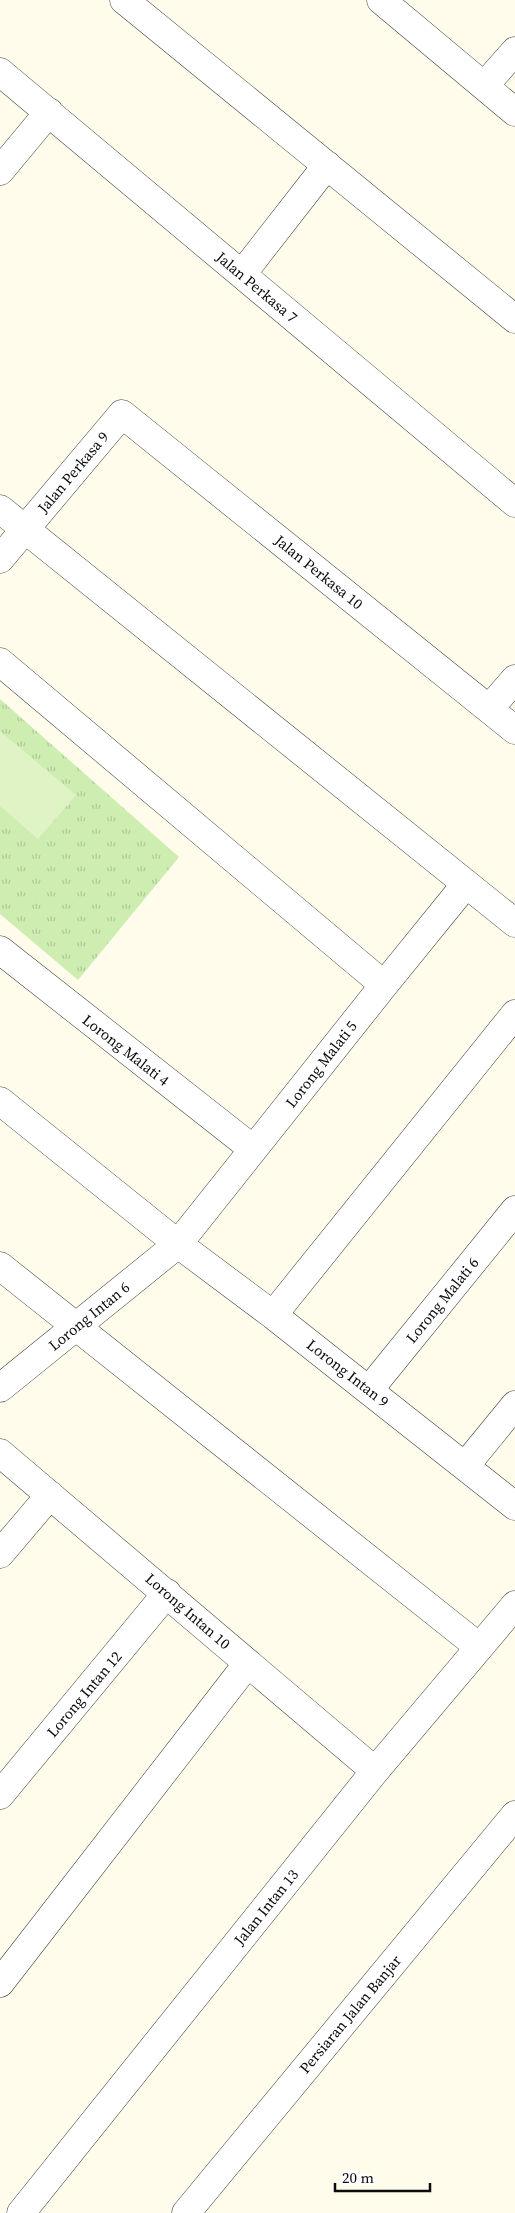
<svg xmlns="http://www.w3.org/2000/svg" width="515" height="2213" viewBox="0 0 515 2213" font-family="'Source Serif 4',serif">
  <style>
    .grass { fill: url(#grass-tufts) }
    .pitch { fill: #e0f3c4 }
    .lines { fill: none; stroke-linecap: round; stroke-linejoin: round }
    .minor-casing { stroke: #3f3f3f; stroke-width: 29 }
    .minor { stroke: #fff; stroke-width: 28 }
    .labels { text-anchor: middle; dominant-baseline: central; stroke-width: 5; stroke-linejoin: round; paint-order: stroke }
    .street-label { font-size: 15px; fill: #0c0c0c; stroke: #fff }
  </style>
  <defs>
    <pattern id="grass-tufts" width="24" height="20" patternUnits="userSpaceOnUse" patternTransform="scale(1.25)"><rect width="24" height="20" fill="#cdedb1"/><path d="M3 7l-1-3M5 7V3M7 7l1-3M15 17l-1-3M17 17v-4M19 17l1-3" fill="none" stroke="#afca97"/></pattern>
  </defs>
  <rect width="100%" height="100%" fill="#fffceb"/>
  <path class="grass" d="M 0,699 L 179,857 L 78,980 L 0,914 Z"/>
  <path class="pitch" d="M 0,731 L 76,795 L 38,839 L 0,806 Z"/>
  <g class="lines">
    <g class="minor-casing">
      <path id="minor" d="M 124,0 L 515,319
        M 381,0 L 515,112
        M 0,72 L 515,503
        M 484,86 L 515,51
        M 0,171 L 49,112
        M 242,274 L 327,165
        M 0,509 L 515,923
        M 0,559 L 122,414 L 515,730
        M 0,662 L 384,985
        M 489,709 L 515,679
        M 0,950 L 253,1149
        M 0,1101 L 178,1244 L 273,1315 L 515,1506
        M 0,1266 L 479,1647
        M 273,1315 L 515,1014
        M 0,1388 L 178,1244 L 384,985 L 466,884
        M 369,1390 L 515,1210
        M 0,1453 L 375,1771
        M 465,1466 L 515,1405
        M 0,1554 L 50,1495
        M 0,1795 L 167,1593
        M 0,1983 L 248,1663
        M 21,2213 L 375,1771 L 515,1605
        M 186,2213 L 515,1815"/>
    </g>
    <use href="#minor" class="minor"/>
  </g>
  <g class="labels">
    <g class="street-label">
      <text transform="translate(257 287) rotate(40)">Jalan Perkasa 7</text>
      <text transform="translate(73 472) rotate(-50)">Jalan Perkasa 9</text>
      <text transform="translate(319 572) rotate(39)">Jalan Perkasa 10</text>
      <text transform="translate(126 1050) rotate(38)">Lorong Malati 4</text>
      <text transform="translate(321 1064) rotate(-52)">Lorong Malati 5</text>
      <text transform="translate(442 1300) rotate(-51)">Lorong Malati 6</text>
      <text transform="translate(89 1316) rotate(-39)">Lorong Intan 6</text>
      <text transform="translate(348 1373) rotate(38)">Lorong Intan 9</text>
      <text transform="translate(188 1611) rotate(41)">Lorong Intan 10</text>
      <text transform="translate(84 1694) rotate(-50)">Lorong Intan 12</text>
      <text transform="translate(266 1907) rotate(-51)">Jalan Intan 13</text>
      <text transform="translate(350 2014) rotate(-50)">Persiaran Jalan Banjar</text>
    </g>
  </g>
  <path d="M335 2183v8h95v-8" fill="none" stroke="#0c0c0c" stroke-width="2.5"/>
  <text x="342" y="2183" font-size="15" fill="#0c0c0c" stroke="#ffffff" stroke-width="4" paint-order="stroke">20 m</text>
</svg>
